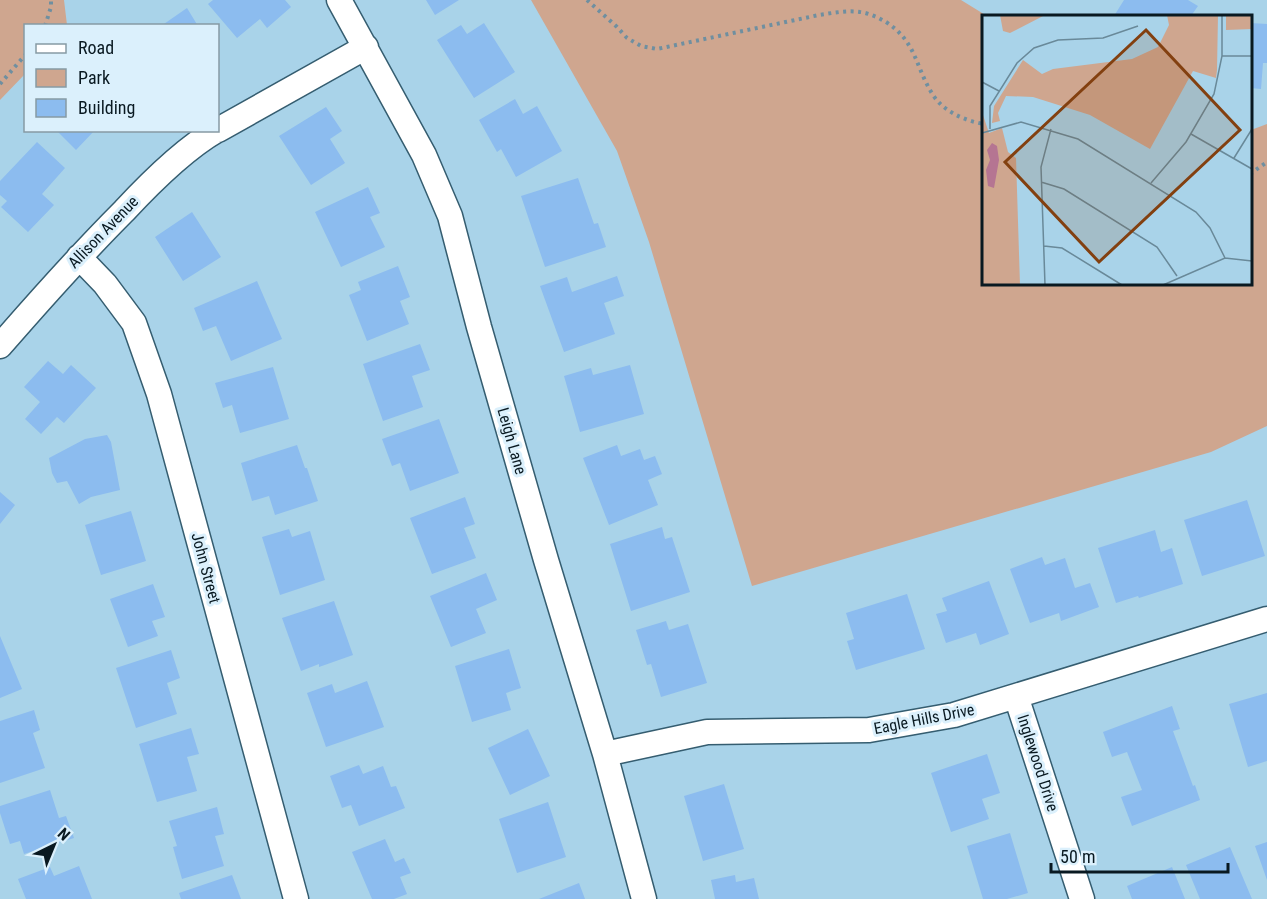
<svg xmlns="http://www.w3.org/2000/svg" width="1267" height="899" viewBox="0 0 1267 899" font-family="'Roboto Condensed',sans-serif">
  <style>
    .green { fill: #cfa68f }
    .building { fill: #8cbcef }
    .lines { fill: none; stroke-linecap: round; stroke-linejoin: round }
    .minor-casing { stroke: #355d70; stroke-width: 27 }
    .path { stroke: #6f8fa0; stroke-width: 4; stroke-dasharray: 3 4.5; stroke-linecap: butt }
    .minor { stroke: #fff; stroke-width: 24 }
    .labels { text-anchor: middle; dominant-baseline: central; stroke-width: 6; stroke-linejoin: round; paint-order: stroke }
    .street-label { font-size: 16px; fill: #091921; stroke: #dbf0fc }
    .inset-road { fill: none; stroke: #698999; stroke-width: 1.5 }
    .view { fill: #834010; fill-opacity: 0.15; stroke: #834010; stroke-width: 3 }
    .inset-edge { fill: none; stroke: #091921; stroke-width: 3 }
  </style>
  <rect width="100%" height="100%" fill="#a9d3e9"/>
  <path class="green" d="M 0,0 L 64,0 L 67,25 L 26,26 L 25,74 L 0,100 Z
    M 531,0 L 961,0 L 987,16 L 984,16 L 984,284 L 1250,284 L 1251,130 L 1267,124 L 1267,426 L 1211,452 L 752,586 L 649,242 L 617,151 Z"/>
  <path class="building" d="M 213,0 L 285,0 L 291,7 L 267,28 L 260,19 L 237,38 L 208,4 Z
    M 426,0 L 459,0 L 435,15 Z
    M 1124,0 L 1188,0 L 1198,6 L 1191,16 L 1114,16 Z
    M 187,8 L 198,26 L 161,26 Z
    M 484,23 L 515,72 L 474,98 L 437,40 L 461,25 L 467,34 Z
    M 1250,23 L 1267,24 L 1267,63 L 1263,63 L 1261,89 L 1250,88 Z
    M 515,99 L 523,114 L 537,106 L 562,151 L 516,177 L 501,149 L 497,152 L 479,120 Z
    M 326,107 L 342,131 L 330,139 L 345,163 L 311,185 L 279,136 Z
    M 56,130 L 95,130 L 76,150 Z
    M 37,142 L 65,168 L 42,194 L 54,205 L 28,232 L 1,207 L 7,201 L 0,195 L 0,181 Z
    M 578,178 L 594,224 L 598,223 L 606,247 L 545,267 L 521,196 Z
    M 368,187 L 380,213 L 370,217 L 385,247 L 341,267 L 315,212 Z
    M 192,212 L 221,257 L 183,281 L 155,237 Z
    M 398,266 L 410,297 L 400,301 L 409,324 L 367,341 L 349,295 L 361,290 L 358,282 Z
    M 617,276 L 624,296 L 604,303 L 615,334 L 564,352 L 540,286 L 567,277 L 572,292 Z
    M 257,281 L 282,339 L 231,361 L 216,326 L 203,331 L 194,308 Z
    M 420,344 L 430,370 L 412,376 L 423,407 L 383,421 L 363,364 Z
    M 48,361 L 63,374 L 71,365 L 96,388 L 64,423 L 57,417 L 41,434 L 25,419 L 40,402 L 24,387 Z
    M 630,365 L 644,414 L 580,432 L 564,376 L 591,368 L 593,375 Z
    M 273,367 L 289,419 L 240,433 L 232,405 L 223,408 L 215,383 Z
    M 439,419 L 459,473 L 410,491 L 400,463 L 392,466 L 382,439 Z
    M 107,435 L 111,442 L 120,490 L 91,497 L 79,504 L 67,481 L 57,483 L 52,473 L 49,458 L 85,439 Z
    M 297,445 L 305,468 L 307,468 L 318,501 L 275,515 L 269,496 L 252,501 L 241,463 Z
    M 617,445 L 621,456 L 640,449 L 644,460 L 655,456 L 662,474 L 648,480 L 658,505 L 609,525 L 583,458 Z
    M 0,492 L 15,505 L 0,524 Z
    M 465,497 L 475,524 L 464,528 L 476,558 L 432,574 L 410,518 Z
    M 1247,500 L 1265,556 L 1202,576 L 1184,520 Z
    M 131,511 L 146,561 L 101,575 L 85,525 Z
    M 662,527 L 665,539 L 672,537 L 690,592 L 631,611 L 610,544 Z
    M 289,529 L 292,537 L 310,531 L 325,580 L 280,595 L 262,537 Z
    M 1155,530 L 1161,552 L 1172,548 L 1183,584 L 1139,598 L 1138,596 L 1116,603 L 1098,548 Z
    M 1042,557 L 1045,565 L 1065,558 L 1075,588 L 1090,583 L 1099,607 L 1061,621 L 1059,613 L 1030,623 L 1010,569 Z
    M 486,573 L 497,600 L 476,609 L 486,633 L 451,647 L 430,596 Z
    M 989,581 L 1009,634 L 980,645 L 976,633 L 946,643 L 936,614 L 947,611 L 942,598 Z
    M 153,584 L 165,617 L 152,621 L 158,636 L 128,647 L 110,599 Z
    M 907,594 L 925,649 L 856,670 L 847,641 L 854,639 L 846,613 Z
    M 334,601 L 353,655 L 319,667 L 319,664 L 301,671 L 282,618 Z
    M 666,621 L 669,630 L 688,624 L 707,683 L 661,697 L 651,664 L 647,665 L 636,630 Z
    M 0,636 L 22,689 L 0,698 Z
    M 509,649 L 521,688 L 506,693 L 511,710 L 472,722 L 455,666 Z
    M 171,650 L 180,678 L 167,683 L 177,714 L 136,728 L 116,668 Z
    M 367,681 L 384,727 L 326,747 L 307,693 L 332,684 L 335,693 Z
    M 1267,693 L 1267,761 L 1248,767 L 1229,704 Z
    M 1172,706 L 1180,729 L 1173,731 L 1193,786 L 1195,785 L 1200,800 L 1132,826 L 1121,797 L 1142,790 L 1127,752 L 1112,757 L 1103,732 Z
    M 34,710 L 40,730 L 33,733 L 45,768 L 0,783 L 0,721 Z
    M 191,728 L 199,754 L 187,757 L 197,791 L 157,802 L 139,744 Z
    M 528,729 L 550,776 L 510,795 L 488,748 Z
    M 987,754 L 1000,793 L 982,799 L 989,819 L 951,832 L 931,773 Z
    M 359,765 L 363,774 L 383,766 L 391,787 L 396,786 L 405,808 L 359,826 L 351,805 L 342,808 L 330,776 Z
    M 724,784 L 744,849 L 703,861 L 684,796 Z
    M 50,790 L 59,818 L 66,816 L 74,838 L 24,854 L 20,841 L 10,844 L 0,813 L 0,806 Z
    M 548,802 L 566,857 L 517,873 L 499,819 Z
    M 217,807 L 224,834 L 215,836 L 224,866 L 182,879 L 173,847 L 177,846 L 169,821 Z
    M 1010,833 L 1028,893 L 1007,899 L 983,899 L 967,846 Z
    M 385,839 L 395,862 L 404,858 L 411,873 L 400,877 L 407,894 L 394,899 L 372,899 L 352,852 Z
    M 1267,842 L 1267,880 L 1255,846 Z
    M 1230,847 L 1252,899 L 1200,899 L 1186,865 Z
    M 79,866 L 92,899 L 26,899 L 18,879 L 50,867 L 54,876 Z
    M 1172,867 L 1185,899 L 1132,899 L 1127,886 Z
    M 232,875 L 241,899 L 181,899 L 179,893 Z
    M 735,875 L 736,882 L 754,878 L 759,899 L 715,899 L 711,880 Z
    M 579,883 L 585,899 L 539,899 Z"/>
  <g class="lines">
    <g class="minor-casing">
      <path id="minor" d="M 339,0 L 424,155 L 450,216 L 479,327 L 546,560 L 605,754 L 644,899
        M 218,130 L 366,47
        M 79,257 L 105,284 L 134,323 L 159,394 L 296,899
        M 0,346 C 40,300 81,254 124,211 C 150,183 184,149 217,130
        M 1016,696 L 1082,899
        M 605,754 L 707,732 L 869,730 L 954,715 L 1267,619"/>
    </g>
    <path class="path" d="M 587,0 L 617,27 L 627,38 L 641,46 L 657,49 L 819,15 C 833,13 847,10 860,12 C 869,13 879,18 886,22 C 917,42 915,67 933,95 C 943,111 965,121 984,124
      M 45,26 L 51,7 L 51,0
      M 0,84 L 26,54
      M 1250,174 L 1267,162"/>
    <use href="#minor" class="minor"/>
  </g>
  <g class="labels">
    <g class="street-label">
      <text transform="translate(103 232) rotate(-46)">Allison Avenue</text>
      <text transform="translate(512 441) rotate(74)">Leigh Lane</text>
      <text transform="translate(206 568) rotate(75)">John Street</text>
      <text transform="translate(924 719) rotate(-11)">Eagle Hills Drive</text>
      <text transform="translate(1038 763) rotate(72)">Inglewood Drive</text>
    </g>
  </g>
  <g transform="translate(982 15)">
    <rect width="270" height="270" fill="#a9d3e9"/>
    <path d="M 18,0 L 63,0 L 28,18 L 21,16 ZM 185,0 L 236,0 L 235,55 L 234,63 L 211,56 L 168,134 L 108,100 L 51,82 L 24,81 L 16,98 L 18,106 L 10,108 L 12,91 L 41,45 L 60,59 L 71,54 L 150,44 L 176,32 L 187,10 ZM 244,0 L 270,0 L 270,14 L 244,15 ZM 0,97 L 7,118 L 20,113 L 26,137 L 34,143 L 38,270 L 0,270 Z" fill="#cfa68f"/>
    <path d="M 10,128 L 15,131 L 17,145 L 12,173 L 6,171 L 4,155 L 8,145 L 5,135 Z" fill="#b57592"/>
    <path class="inset-road" d="M 240,41 L 270,41M 0,67 L 17,76M 8,114 L 8,91 L 35,48 L 52,33 L 76,25 L 121,23 L 156,11M 0,118 L 39,107 L 96,124 L 214,197 L 228,213 L 243,243M 209,119 L 270,154M 252,143 L 270,114M 59,167 L 82,174 L 175,232 L 195,261M 169,168 L 204,127 L 232,79 L 240,41 L 240,0M 62,231 L 80,233 L 140,270M 63,270 L 59,152 L 69,114M 181,270 L 243,243 L 270,246"/>
    <path class="view" d="M 164,15 L 258,115 L 117,247 L 23,147 Z"/>
    <rect width="270" height="270" class="inset-edge"/>
  </g>
  <rect x="24" y="24" width="195" height="108" fill="#dbf0fc" stroke="#879aa4" stroke-width="1.5"/>
  <rect x="36" y="44" width="30" height="9" fill="#ffffff" stroke="#879aa4" stroke-width="1.5"/>
  <text x="78" y="54" font-size="18" fill="#091921">Road</text>
  <rect x="36" y="69" width="30" height="18" fill="#cfa68f" stroke="#879aa4" stroke-width="1.5"/>
  <text x="78" y="84" font-size="18" fill="#091921">Park</text>
  <rect x="36" y="99" width="30" height="18" fill="#8cbcef" stroke="#879aa4" stroke-width="1.5"/>
  <text x="78" y="114" font-size="18" fill="#091921">Building</text>
  <g transform="translate(54 845) rotate(43)" stroke="#dbf0fc" stroke-width="4.5" paint-order="stroke">
  <path d="M0-4.5L10 22L0 15L-10 22Z" fill="#091921"/>
  <text y="-9" font-size="16" font-weight="bold" text-anchor="middle" fill="#091921">N</text>
  </g>
  <path d="M1051 863v9h177v-9" fill="none" stroke="#091921" stroke-width="3"/>
  <text x="1060" y="863" font-size="18" fill="#091921" stroke="#dbf0fc" stroke-width="4.5" paint-order="stroke">50 m</text>
</svg>
